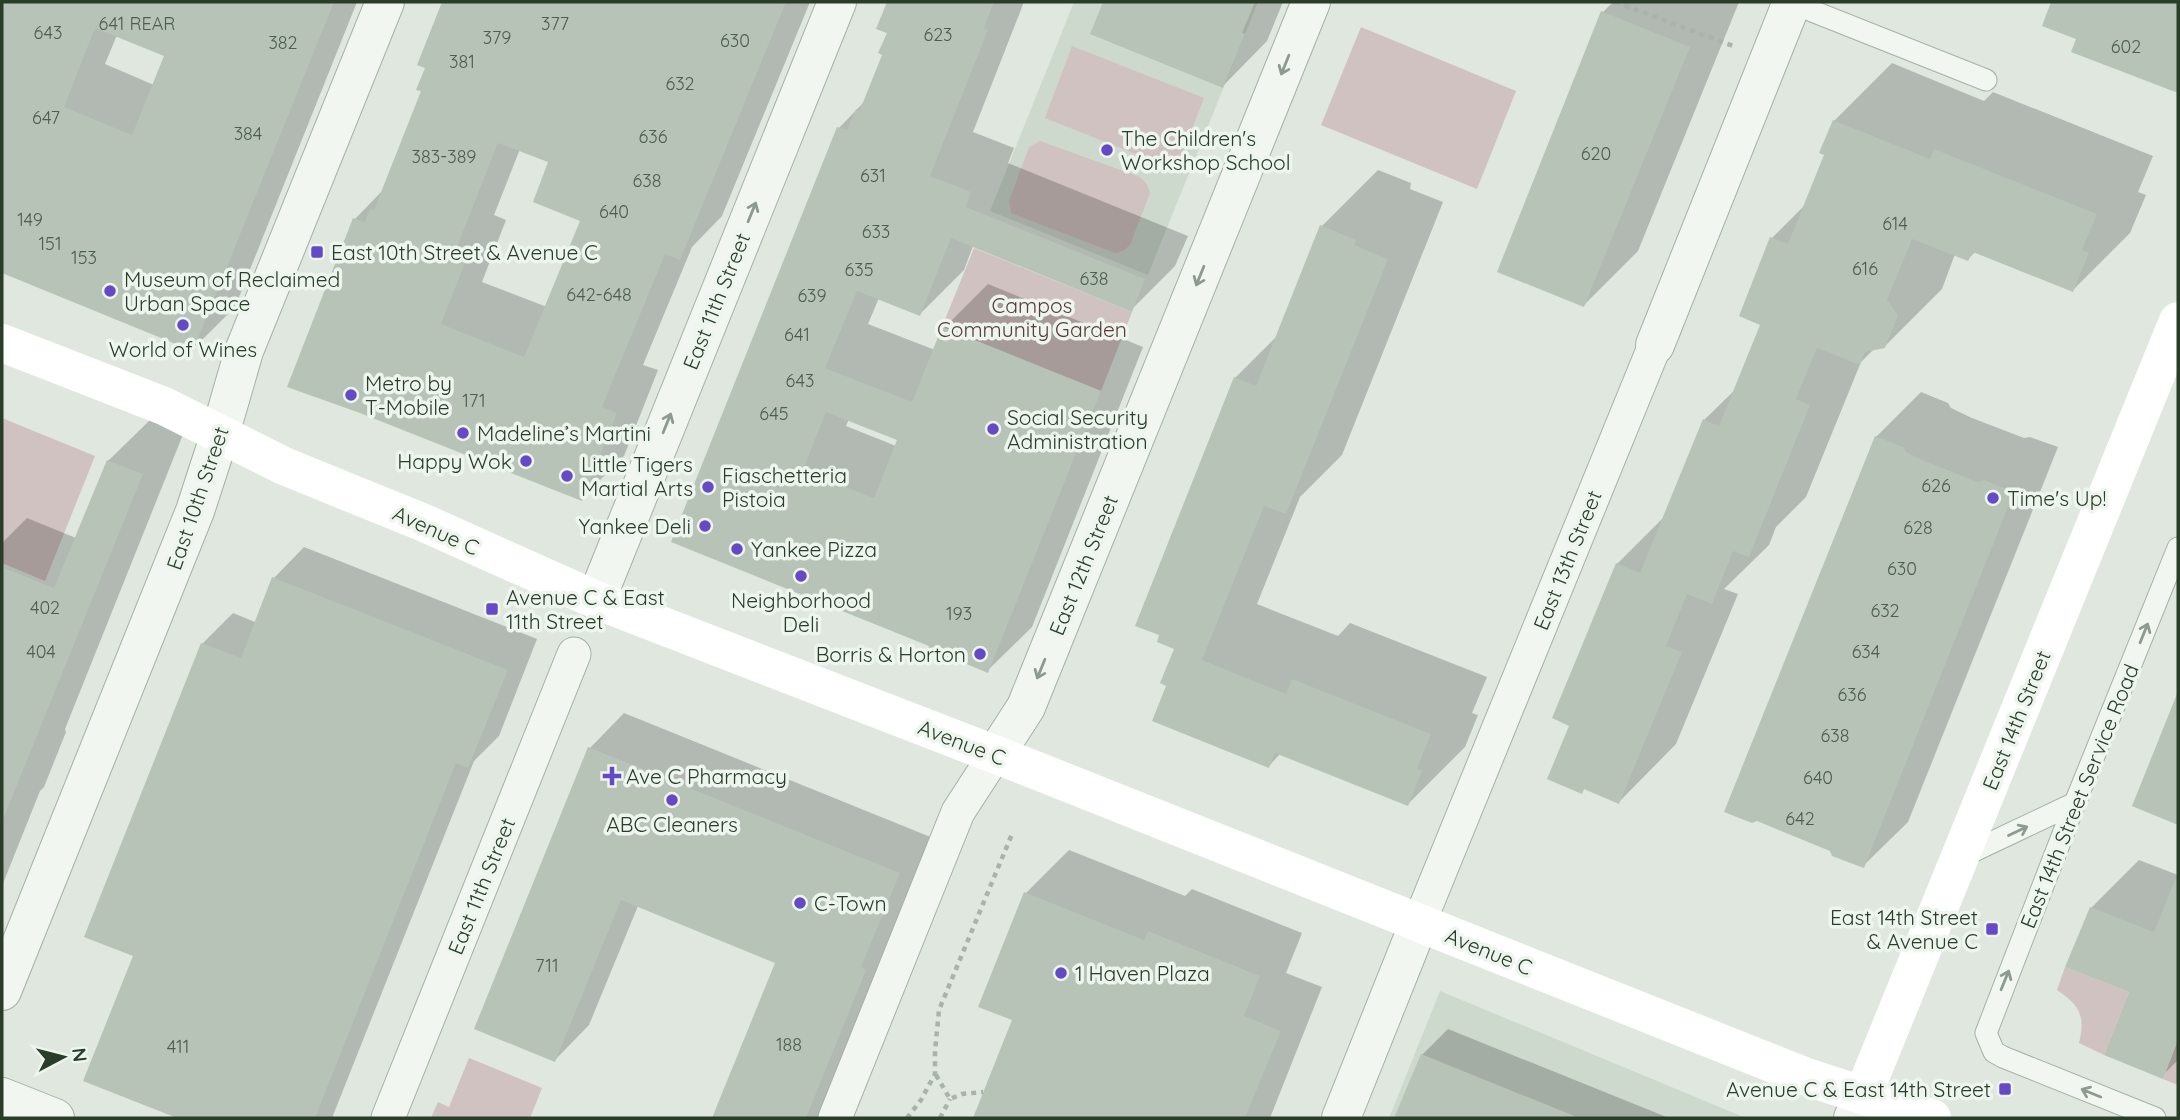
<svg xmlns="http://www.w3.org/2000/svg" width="2180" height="1120" viewBox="0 0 2180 1120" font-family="Quicksand,sans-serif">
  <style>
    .built { fill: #cdd9cd }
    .green { fill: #d0c2c0 }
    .shadow { fill: #0003; fill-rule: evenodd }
    .building { fill: #b6c3b6; fill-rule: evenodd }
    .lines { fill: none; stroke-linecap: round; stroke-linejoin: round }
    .service-casing { stroke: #a5b1a5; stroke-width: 23 }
    .pedestrian-casing { stroke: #a5b1a5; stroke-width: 35 }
    .minor-casing { stroke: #a5b1a5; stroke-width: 40 }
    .tertiary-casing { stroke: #a5b1a5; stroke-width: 40 }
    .path { stroke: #a9b3a9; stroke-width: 4.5; stroke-dasharray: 5 5; stroke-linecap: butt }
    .service { stroke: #f1f6f1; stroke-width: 21 }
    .pedestrian { stroke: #f1f6f1; stroke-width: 33 }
    .minor { stroke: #f1f6f1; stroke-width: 38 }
    .tertiary { stroke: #f1f6f1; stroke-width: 38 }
    .secondary { stroke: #fff; stroke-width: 38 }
    .oneway { stroke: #8d9a8d }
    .poi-dot { fill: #654ac5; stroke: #eef5ee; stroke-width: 2.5 }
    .labels { text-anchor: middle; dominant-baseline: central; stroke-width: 7; stroke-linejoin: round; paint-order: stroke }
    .number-label { font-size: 18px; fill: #4c5e4c }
    .poi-label { font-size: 21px; fill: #293d29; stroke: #eef5ee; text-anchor: start }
    .street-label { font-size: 21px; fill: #293d29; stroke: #eef5ee }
    .park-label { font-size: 21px; fill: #583d37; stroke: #eef5ee }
  </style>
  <rect width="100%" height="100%" fill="#dfe7df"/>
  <path class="built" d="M 1074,2 L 1258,2 L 1148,275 L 990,211 Z
    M 1440,991 L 1746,1118 L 1389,1118 Z"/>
  <path class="green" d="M 1361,27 L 1516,91 L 1477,189 L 1321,125 Z
    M 1072,46 L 1204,98 L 1176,170 L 1045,118 Z
    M 1040,141 L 1140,177 L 1147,184 L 1150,193 L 1130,245 L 1123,251 L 1115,253 L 1011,213 L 1009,201 L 1029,147 Z
    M 974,248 L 1132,312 L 1101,391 L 942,327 Z
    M 2,418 L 95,456 L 45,581 L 2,563 Z
    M 2065,967 L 2129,992 L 2104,1055 L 2079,1043 C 2086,1015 2079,1005 2057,990 Z
    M 2178,1040 L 2178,1085 L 2163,1079 Z
    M 469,1058 L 542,1088 L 530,1118 L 431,1118 L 438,1102 L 449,1107 Z"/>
  <path class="shadow" d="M 5,2 L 357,2 L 235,307 L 193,349 L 2,271 L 2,10 ZM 117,35 L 166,55 L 154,85 L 105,64 Z
    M 444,2 L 810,2 L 722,216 L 692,247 L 643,365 L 658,370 L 624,456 L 581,499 L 361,412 L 290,386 L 355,219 L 384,189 L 423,90 L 427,67 L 420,64 ZM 520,149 L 550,161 L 582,220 L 547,307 L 482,282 L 506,220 L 494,215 Z
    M 889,2 L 1024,2 L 973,132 L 1014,148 L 1008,163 L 1188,236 L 1175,266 L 1131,310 L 973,246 L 964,270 L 920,314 L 879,298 L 868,324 L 935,350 L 944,328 L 988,284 L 1143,347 L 1032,627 L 988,670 L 931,645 L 673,541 L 839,128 L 865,101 L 884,54 L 889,32 L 879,28 ZM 849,419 L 900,439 L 896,446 L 846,426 Z
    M 1104,2 L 1283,2 L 1267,41 L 1223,86 L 1092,33 Z
    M 1613,2 L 1739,2 L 1638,251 L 1584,305 L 1603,12 Z
    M 2053,2 L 2178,2 L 2178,86 L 2175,90 L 2079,38 L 2044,25 Z
    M 1892,63 L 1984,101 L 1993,92 L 2153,156 L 2138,192 L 2146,195 L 2130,233 L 2073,290 L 1976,251 L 1968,259 L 1955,254 L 1942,289 L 1884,347 L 1874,349 L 1861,362 L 1806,497 L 1776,527 L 1769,545 L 1724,589 L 1738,594 L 1676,744 L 1619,802 L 1585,788 L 1581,792 L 1572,725 L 1617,564 L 1665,516 L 1704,420 L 1737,388 L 1763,324 L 1772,238 L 1807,203 L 1827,154 L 1834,121 Z
    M 1378,170 L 1411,183 L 1410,189 L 1443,202 L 1342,455 L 1300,497 L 1257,604 L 1338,636 L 1350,623 L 1487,677 L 1472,713 L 1478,715 L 1465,747 L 1408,804 L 1281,753 L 1269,766 L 1176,648 L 1235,378 L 1278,335 L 1322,226 Z
    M 1921,392 L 1948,403 L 1951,408 L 1972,418 L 2024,438 L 2030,437 L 2058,447 L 1908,822 L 1863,866 L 1876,437 Z
    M 151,419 L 184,432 L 65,729 L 66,732 L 44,787 L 40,791 L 2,886 L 2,543 L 27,518 L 76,538 L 108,461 Z
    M 304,547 L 537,639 L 499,736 L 474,761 L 332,1118 L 182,1118 L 85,1080 L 135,955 L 202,644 L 233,613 L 255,622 L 274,578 Z
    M 2178,694 L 2178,823 L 2134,805 Z
    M 624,713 L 933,838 L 825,1118 L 713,1118 L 777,962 L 638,906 L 589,1025 L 555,1060 L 476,1028 L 590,748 Z
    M 1069,850 L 1185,896 L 1192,889 L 1302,933 L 1286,973 L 1322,987 L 1270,1118 L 975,1118 L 1014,1019 L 980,1006 L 1026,893 Z
    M 2139,860 L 2178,875 L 2178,1060 L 2162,1076 L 2132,991 L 2091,908 Z
    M 1448,1029 L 1669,1118 L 1396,1118 L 1422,1055 Z"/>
  <path class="building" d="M 2,2 L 334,2 L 193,351 L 2,273 ZM 95,28 L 164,56 L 132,135 L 64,107 Z
    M 442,2 L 786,2 L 680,260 L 665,254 L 602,407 L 617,413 L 582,501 L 360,413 L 287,387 L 353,218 L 365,222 L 370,209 L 374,210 L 421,91 L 416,90 L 425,68 L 417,65 ZM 498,143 L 548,162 L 533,202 L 580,221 L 524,357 L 441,324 L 465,263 L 453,257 Z
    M 887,2 L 994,2 L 984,28 L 988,30 L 930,176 L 971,192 L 966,207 L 1145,279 L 1132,312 L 951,238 L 920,316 L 857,291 L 825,368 L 912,402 L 942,327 L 1101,391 L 988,673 L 957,660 L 956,664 L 926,651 L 929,646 L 671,542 L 837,127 L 847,130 L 856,109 L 860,110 L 882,55 L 878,53 L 887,33 L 876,29 ZM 826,412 L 897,440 L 874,498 L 803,470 Z
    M 1103,2 L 1255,2 L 1242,33 L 1245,34 L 1223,88 L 1090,34 Z
    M 2051,2 L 2178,2 L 2178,93 L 2071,52 L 2076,39 L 2042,26 Z
    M 1601,11 L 1690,47 L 1584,307 L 1497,272 Z
    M 1833,120 L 1930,159 L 1934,149 L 2097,214 L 2082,250 L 2089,253 L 2073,292 L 1973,252 L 1968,261 L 1912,239 L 1887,300 L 1898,315 L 1885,348 L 1865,352 L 1860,365 L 1817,348 L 1796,399 L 1810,405 L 1749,557 L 1733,551 L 1712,604 L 1687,594 L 1666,646 L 1682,652 L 1619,804 L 1584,789 L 1582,794 L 1547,779 L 1569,726 L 1552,718 L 1616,563 L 1640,573 L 1703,419 L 1719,426 L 1760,325 L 1739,316 L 1770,237 L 1788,244 L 1824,155 L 1819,153 Z
    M 1320,225 L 1356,240 L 1354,245 L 1388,259 L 1286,514 L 1264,506 L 1202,660 L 1286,694 L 1292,679 L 1431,734 L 1417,769 L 1422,771 L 1408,806 L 1275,753 L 1269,768 L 1152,721 L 1166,686 L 1160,683 L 1174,649 L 1157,642 L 1159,635 L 1135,626 L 1234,377 L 1256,386 Z
    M 1875,436 L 1903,447 L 1906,452 L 1927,462 L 1978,482 L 1984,480 L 2014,492 L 1864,868 L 1832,856 L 1830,851 L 1757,821 L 1752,823 L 1724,812 Z
    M 107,460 L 143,474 L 2,822 L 2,567 L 54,588 Z
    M 272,577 L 508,670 L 468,768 L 456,763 L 315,1118 L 177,1118 L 83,1081 L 133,956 L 84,937 L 201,643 L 241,658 Z
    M 2177,694 L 2178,694 L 2178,825 L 2132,806 Z
    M 588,747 L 900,873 L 861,967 L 866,970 L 806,1118 L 712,1118 L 775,963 L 621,900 L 555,1062 L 474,1029 Z
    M 2177,875 L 2178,875 L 2178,1040 L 2163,1079 L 2104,1055 L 2129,992 L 2065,967 L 2090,907 L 2154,932 Z
    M 1024,892 L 1144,940 L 1148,931 L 1260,976 L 1244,1016 L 1281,1031 L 1245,1118 L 973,1118 L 1012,1020 L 978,1007 Z
    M 1421,1054 L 1577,1117 L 1576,1118 L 1394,1118 Z"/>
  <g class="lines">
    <g class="service-casing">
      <path id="service" d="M 1792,3 L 1986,80
        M 1961,857 L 2075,803
        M 2155,1118 L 2003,1057 L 1994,1052 L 1986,1033 L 2075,803 L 2178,548"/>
    </g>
    <g class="pedestrian-casing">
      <path id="pedestrian" d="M 1419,923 L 1655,345
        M 388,1118 L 574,654
        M 835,1118 L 958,812 L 995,755"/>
    </g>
    <g class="minor-casing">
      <path id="minor" d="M 1655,345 L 1792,2
        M 220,434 L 244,351 L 385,2
        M 596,600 L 837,2
        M 995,755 L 1026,707 L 1311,2
        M 2,1097 L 55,1118
        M 1341,1118 L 1419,923
        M 1853,1118 L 1863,1095"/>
    </g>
    <g class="tertiary-casing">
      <path id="tertiary" d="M 2,991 L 195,511 L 220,434"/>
    </g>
    <path class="path" d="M 1615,2 L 1736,47
      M 936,1075 L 950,1099 L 962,1094 L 983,1092
      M 907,1118 L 921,1100 L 935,1074 L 935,1051 L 939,1010 L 1012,834
      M 940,1118 L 950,1099"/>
    <use href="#service" class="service"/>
    <use href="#pedestrian" class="pedestrian"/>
    <use href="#minor" class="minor"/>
    <use href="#tertiary" class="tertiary"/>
    <path class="secondary" d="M 2,343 L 164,406 L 284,466 L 422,522 L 596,600 L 1035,770 L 1804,1076 L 1932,1118
      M 1863,1095 L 2178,321"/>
  </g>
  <defs><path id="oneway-shaft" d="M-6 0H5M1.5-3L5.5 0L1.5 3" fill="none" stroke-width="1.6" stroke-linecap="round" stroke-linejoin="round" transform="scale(1.75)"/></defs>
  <g class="oneway">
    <use href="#oneway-shaft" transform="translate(1285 65) rotate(112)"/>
    <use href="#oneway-shaft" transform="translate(752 212) rotate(-68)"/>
    <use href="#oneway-shaft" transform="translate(1200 276) rotate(112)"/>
    <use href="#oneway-shaft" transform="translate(667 423) rotate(-68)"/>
    <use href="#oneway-shaft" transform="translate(2144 633) rotate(-68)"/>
    <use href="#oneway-shaft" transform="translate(1041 669) rotate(112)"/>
    <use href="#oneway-shaft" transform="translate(2018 831) rotate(-25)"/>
    <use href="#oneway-shaft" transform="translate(2005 980) rotate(-68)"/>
    <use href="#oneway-shaft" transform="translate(2091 1093) rotate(-158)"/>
  </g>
  <g class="poi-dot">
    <circle cx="1107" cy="150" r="7"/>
    <rect x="310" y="245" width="14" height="14" rx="3.5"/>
    <circle cx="110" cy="291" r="7"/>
    <circle cx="183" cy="325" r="7"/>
    <circle cx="351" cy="395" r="7"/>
    <circle cx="993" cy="429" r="7"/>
    <circle cx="463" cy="433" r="7"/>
    <circle cx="526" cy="461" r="7"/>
    <circle cx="567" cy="476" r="7"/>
    <circle cx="708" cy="487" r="7"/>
    <circle cx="1993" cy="498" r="7"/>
    <circle cx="705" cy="526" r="7"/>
    <circle cx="737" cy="549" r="7"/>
    <circle cx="801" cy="576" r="7"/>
    <rect x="485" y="602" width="14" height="14" rx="3.5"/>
    <circle cx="980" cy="654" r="7"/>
    <path d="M608.5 765.5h7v7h7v7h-7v7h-7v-7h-7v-7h7z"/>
    <circle cx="672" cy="800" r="7"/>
    <circle cx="800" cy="903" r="7"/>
    <rect x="1985" y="922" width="14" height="14" rx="3.5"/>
    <circle cx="1061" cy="973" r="7"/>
    <rect x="1998" y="1082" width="14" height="14" rx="3.5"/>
  </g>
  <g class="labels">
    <g class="number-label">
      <text x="137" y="23">641 REAR</text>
      <text x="555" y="23">377</text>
      <text x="48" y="32">643</text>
      <text x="938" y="34">623</text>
      <text x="497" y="37">379</text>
      <text x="735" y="40">630</text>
      <text x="283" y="42">382</text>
      <text x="2126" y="46">602</text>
      <text x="462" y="61">381</text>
      <text x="680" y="83">632</text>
      <text x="46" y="117">647</text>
      <text x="248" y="133">384</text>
      <text x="653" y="136">636</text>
      <text x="1596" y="153">620</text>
      <text x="444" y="156">383-389</text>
      <text x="873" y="175">631</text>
      <text x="647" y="180">638</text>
      <text x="614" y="211">640</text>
      <text x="30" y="219">149</text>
      <text x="1895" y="223">614</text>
      <text x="876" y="231">633</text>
      <text x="50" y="243">151</text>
      <text x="84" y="257">153</text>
      <text x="1865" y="268">616</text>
      <text x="859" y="269">635</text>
      <text x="1094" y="278">638</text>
      <text x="599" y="294">642-648</text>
      <text x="812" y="295">639</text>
      <text x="797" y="334">641</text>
      <text x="800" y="380">643</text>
      <text x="474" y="400">171</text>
      <text x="774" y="413">645</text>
      <text x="1936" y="485">626</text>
      <text x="1918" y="527">628</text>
      <text x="1902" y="568">630</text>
      <text x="45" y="607">402</text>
      <text x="1885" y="610">632</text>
      <text x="959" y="613">193</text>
      <text x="41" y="651">404</text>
      <text x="1866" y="651">634</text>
      <text x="1852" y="694">636</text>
      <text x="1835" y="735">638</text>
      <text x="1818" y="777">640</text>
      <text x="1800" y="818">642</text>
      <text x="547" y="965">711</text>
      <text x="789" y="1044">188</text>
      <text x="178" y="1046">411</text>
    </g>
    <g class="poi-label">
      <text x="1121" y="138">The Children's<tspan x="1121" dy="24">Workshop School</tspan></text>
      <text x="331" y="252">East 10th Street &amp; Avenue C</text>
      <text x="124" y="279">Museum of Reclaimed<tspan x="124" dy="24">Urban Space</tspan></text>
      <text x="183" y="349" text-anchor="middle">World of Wines</text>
      <text x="365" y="383">Metro by<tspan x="365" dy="24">T-Mobile</tspan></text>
      <text x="1007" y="417">Social Security<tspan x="1007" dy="24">Administration</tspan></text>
      <text x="477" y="433">Madeline’s Martini</text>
      <text x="512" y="461" text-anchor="end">Happy Wok</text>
      <text x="581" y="464">Little Tigers<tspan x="581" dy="24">Martial Arts</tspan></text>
      <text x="722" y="475">Fiaschetteria<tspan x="722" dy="24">Pistoia</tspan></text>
      <text x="2007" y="498">Time's Up!</text>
      <text x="691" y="526" text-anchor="end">Yankee Deli</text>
      <text x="751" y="549">Yankee Pizza</text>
      <text x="506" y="597">Avenue C &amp; East<tspan x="506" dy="24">11th Street</tspan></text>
      <text x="801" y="600" text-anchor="middle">Neighborhood<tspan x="801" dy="24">Deli</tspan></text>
      <text x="966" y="654" text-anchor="end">Borris &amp; Horton</text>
      <text x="626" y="776">Ave C Pharmacy</text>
      <text x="672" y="824" text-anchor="middle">ABC Cleaners</text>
      <text x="814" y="903">C-Town</text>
      <text x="1978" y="917" text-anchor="end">East 14th Street<tspan x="1978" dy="24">&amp; Avenue C</tspan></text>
      <text x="1075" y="973">1 Haven Plaza</text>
      <text x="1991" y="1089" text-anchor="end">Avenue C &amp; East 14th Street</text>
    </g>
    <g class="street-label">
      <text transform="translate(716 301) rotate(-68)">East 11th Street</text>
      <text transform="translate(197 498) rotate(-71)">East 10th Street</text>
      <text transform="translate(436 530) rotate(24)">Avenue C</text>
      <text transform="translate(1567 560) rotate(-68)">East 13th Street</text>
      <text transform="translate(1083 565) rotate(-68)">East 12th Street</text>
      <text transform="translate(2016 720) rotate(-68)">East 14th Street</text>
      <text transform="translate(962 742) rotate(21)">Avenue C</text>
      <text transform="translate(2079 796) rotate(-68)">East 14th Street Service Road</text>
      <text transform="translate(481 886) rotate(-68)">East 11th Street</text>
      <text transform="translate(1489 951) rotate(22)">Avenue C</text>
    </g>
    <g class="park-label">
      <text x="1032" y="305">Campos<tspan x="1032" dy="24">Community Garden</tspan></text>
    </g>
  </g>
  <rect width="2180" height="1120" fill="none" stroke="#293d29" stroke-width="7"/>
  <g transform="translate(63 1057) rotate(83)" stroke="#eef5ee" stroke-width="5" paint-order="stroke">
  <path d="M0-5L12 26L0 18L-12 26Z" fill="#293d29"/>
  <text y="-10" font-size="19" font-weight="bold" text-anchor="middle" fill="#293d29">N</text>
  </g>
</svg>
